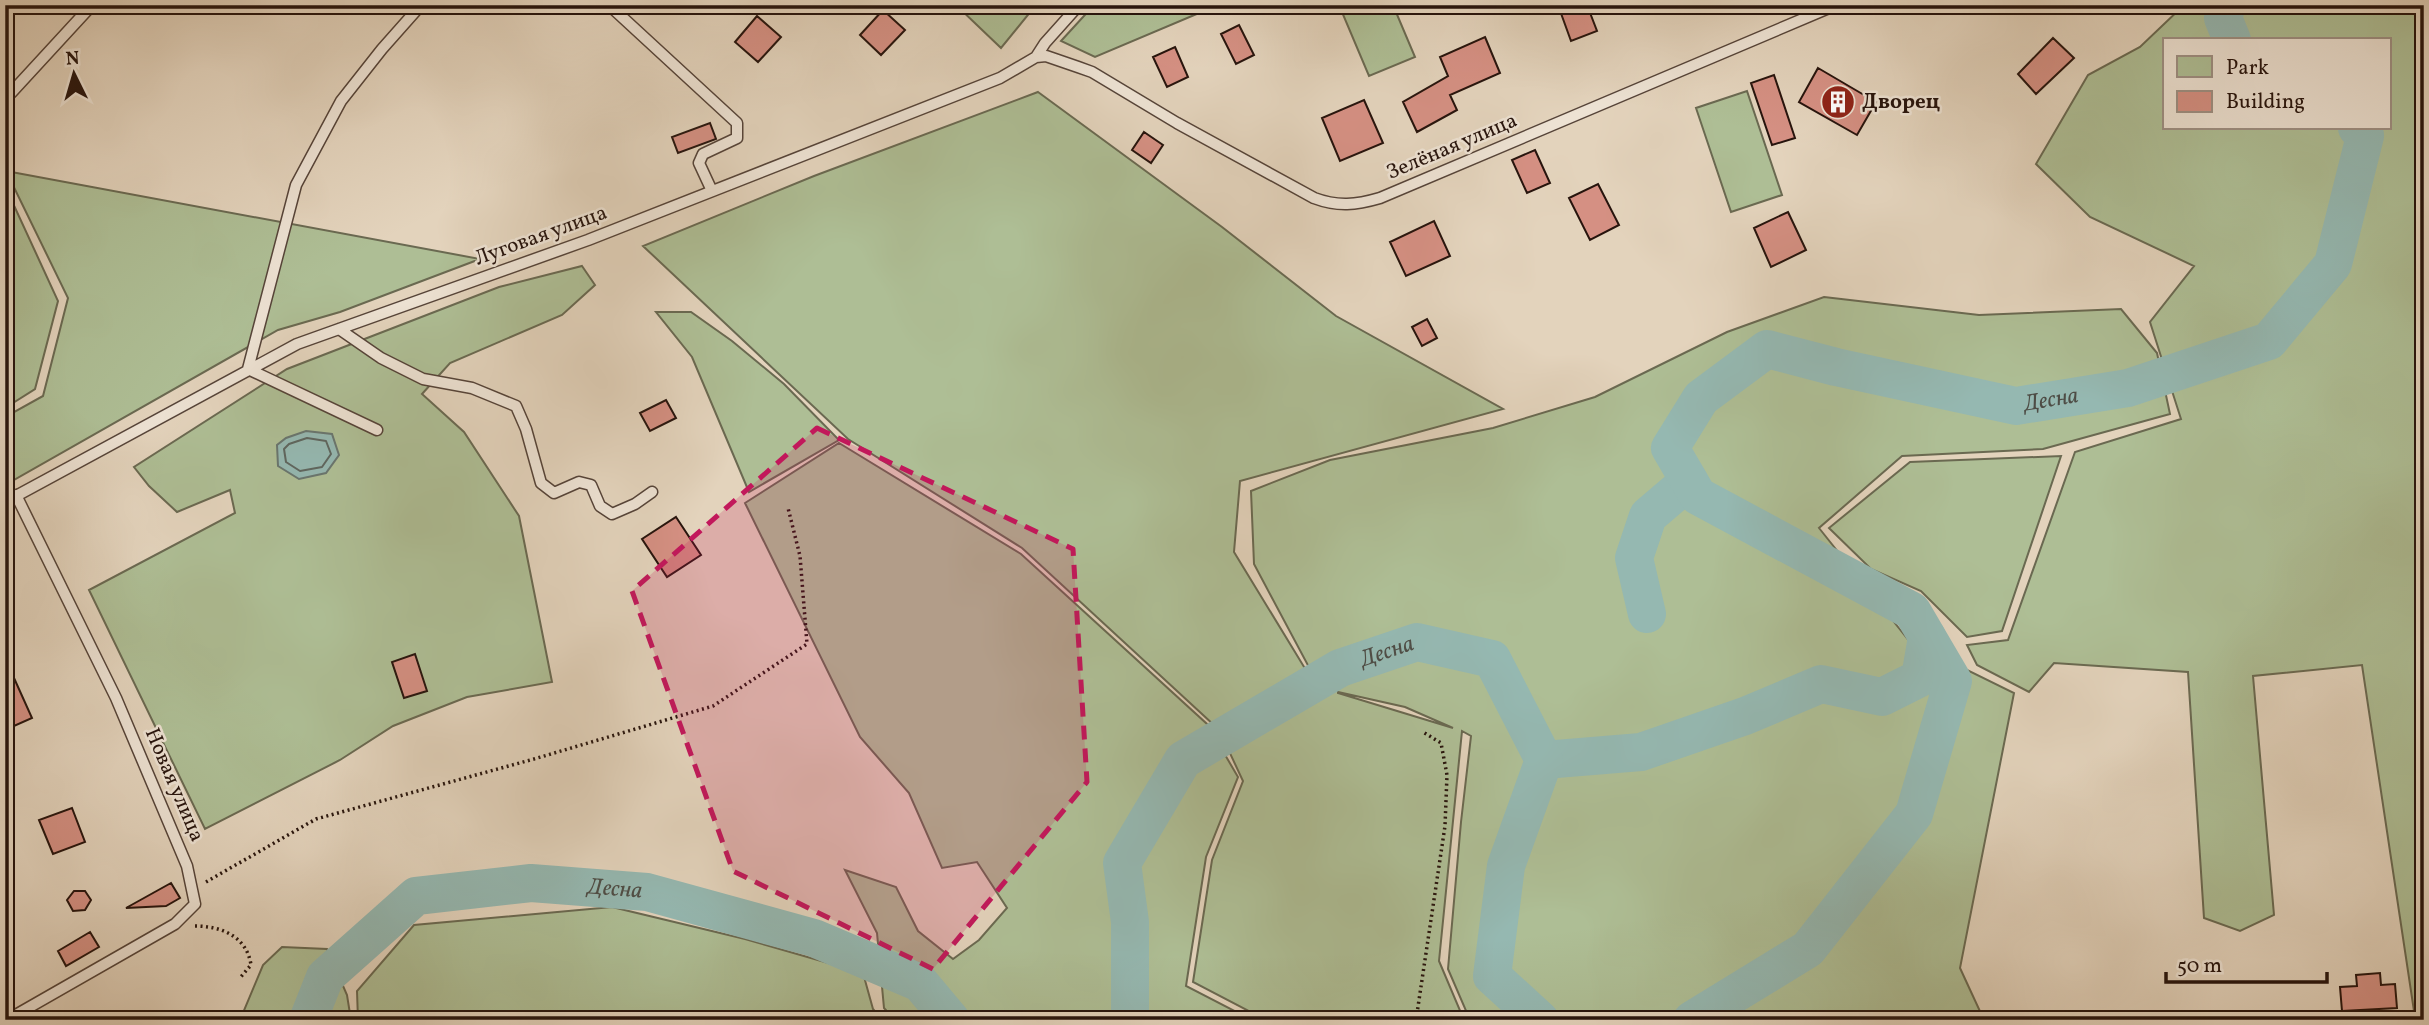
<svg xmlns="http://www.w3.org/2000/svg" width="2429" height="1025" viewBox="0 0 2429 1025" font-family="Vollkorn,serif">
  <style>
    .green { fill: #aebe95; stroke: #6a6951; stroke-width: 2; fill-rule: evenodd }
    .water { fill: #95b8b1; stroke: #69766f; stroke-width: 2 }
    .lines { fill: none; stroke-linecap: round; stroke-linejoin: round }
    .shore { stroke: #5e665f; stroke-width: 2 }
    .river { stroke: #95b8b1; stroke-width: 38 }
    .building { fill: #d59083; stroke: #27140d; stroke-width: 2 }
    .service-casing { stroke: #564439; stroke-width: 13 }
    .path { stroke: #27140d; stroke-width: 3.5; stroke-dasharray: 2 3.5; stroke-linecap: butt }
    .service { stroke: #ede2d3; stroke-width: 10 }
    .marked { fill: #c2185b; fill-opacity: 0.2; stroke: #c2185b; stroke-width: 5; stroke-dasharray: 14 9; stroke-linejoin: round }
    .labels { text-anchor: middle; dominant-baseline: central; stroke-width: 5; stroke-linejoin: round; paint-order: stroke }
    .poi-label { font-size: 21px; font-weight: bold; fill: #27140d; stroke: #ede2d3; text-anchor: start }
    .street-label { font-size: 21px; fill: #27140d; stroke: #ede2d3 }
    .water-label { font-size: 23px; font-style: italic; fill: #4e4d46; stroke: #ede2d3 }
  </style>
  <rect width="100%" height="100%" fill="#e3d3bc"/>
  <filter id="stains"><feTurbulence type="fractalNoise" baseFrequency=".00286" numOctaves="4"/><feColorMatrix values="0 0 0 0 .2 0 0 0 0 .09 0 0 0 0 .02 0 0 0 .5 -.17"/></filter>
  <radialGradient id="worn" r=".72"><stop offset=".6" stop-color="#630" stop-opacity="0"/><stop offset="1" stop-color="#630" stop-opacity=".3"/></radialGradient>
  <path class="green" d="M 956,5 L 1036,5 L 1001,48 Z
    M 1094,5 L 1218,5 L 1095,57 L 1061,41 Z
    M 1339,5 L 1393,5 L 1415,57 L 1369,76 Z
    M 2184,5 L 2424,5 L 2424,358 L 2421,368 L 2424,457 L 2424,1009 L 2414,1011 L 2362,665 L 2253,676 L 2274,915 L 2240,931 L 2204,918 L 2188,672 L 2054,663 L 2029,692 L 1977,665 L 1967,645 L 2008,640 L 2075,452 L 2181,419 L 2150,322 L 2194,266 L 2090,217 L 2036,164 L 2088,75 L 2140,47 ZM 2165,40 L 2389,40 L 2389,128 L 2165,128 Z
    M 1747,91 L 1782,195 L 1731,212 L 1696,108 Z
    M 1038,92 L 1222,227 L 1336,316 L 1503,409 L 1240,481 L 1234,552 L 1309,675 L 1215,726 L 1022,548 L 848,439 L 643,246 L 814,176 Z
    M 6,171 L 480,259 L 340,312 L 278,330 L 5,485 L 5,417 L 43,396 L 68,298 Z
    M 5,186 L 58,301 L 35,389 L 5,408 Z
    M 582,266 L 595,285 L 562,315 L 450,363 L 422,394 L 464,432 L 519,516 L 552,682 L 467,697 L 393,726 L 340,760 L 205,829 L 89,590 L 235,513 L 230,490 L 177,512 L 149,486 L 134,467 L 287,369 L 499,287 Z
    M 1824,297 L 1979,315 L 2121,309 L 2157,353 L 2170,414 L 2043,449 L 1902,456 L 1819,528 L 1910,642 L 2014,693 L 1960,968 L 1984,1020 L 1470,1020 L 1448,969 L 1461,822 L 1471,736 L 1462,731 L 1439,961 L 1464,1020 L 1266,1020 L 1193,982 L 1212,860 L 1243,781 L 1228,749 L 1325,689 L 1311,671 L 1254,564 L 1251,491 L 1330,460 L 1493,428 L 1595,397 L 1727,332 ZM 1338,692 L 1405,707 L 1453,728 L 1338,693 Z
    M 656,312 L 691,312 L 732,341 L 784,384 L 839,440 L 749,492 L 692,357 Z
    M 839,443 L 1021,554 L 1207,724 L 1238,777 L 1206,857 L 1186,986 L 1252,1020 L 895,1020 L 884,1008 L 877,933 L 845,870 L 896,887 L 918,931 L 953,959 L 979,940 L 1007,908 L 977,862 L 942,868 L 909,793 L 860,737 L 745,503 Z
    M 2061,456 L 2002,631 L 1967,637 L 1921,591 L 1871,569 L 1829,528 L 1910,462 Z
    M 612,907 L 745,939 L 863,973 L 873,1009 L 882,1020 L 358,1020 L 357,991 L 414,925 Z
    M 282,947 L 327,949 L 347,995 L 351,1020 L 240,1020 L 263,965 Z"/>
  <path class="water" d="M 306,431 L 332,434 L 339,455 L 326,473 L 299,479 L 278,466 L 277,445 L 286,438 Z"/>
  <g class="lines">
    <path class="shore" d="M 307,438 L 326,441 L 331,454 L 322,467 L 300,471 L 286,462 L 284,449 L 289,444 Z"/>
    <g class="river">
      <path d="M 2227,5 L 2223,18 L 2232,40"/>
      <path d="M 1647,614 L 1634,558 L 1648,516 L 1689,481"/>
      <path d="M 1544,760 L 1641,752 L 1745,716 L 1821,684 L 1882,697 L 1920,678 L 1927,637"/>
      <path id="s1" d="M 308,1020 L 325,977 L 416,896 L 531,883 L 647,892 L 814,938 L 920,983 L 951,1020"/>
      <path id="s2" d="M 1130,1020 L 1130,922 L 1122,863 L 1183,760 L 1340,668 L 1417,642 L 1492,659 L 1544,760 L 1506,866 L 1492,976 L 1540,1020"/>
      <path id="s3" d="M 1692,1020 L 1808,949 L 1914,814 L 1953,681 L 1912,611 L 1698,496 L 1670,448 L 1701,398 L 1767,349 L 1836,367 L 2016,406 L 2128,388 L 2269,341 L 2333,264 L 2365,136 L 2357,128"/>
    </g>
  </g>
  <path class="building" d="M 1558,5 L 1587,5 L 1597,31 L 1571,41 Z
    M 883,10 L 905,30 L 881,55 L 860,35 Z
    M 757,16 L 781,37 L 758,62 L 735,42 Z
    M 1239,25 L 1254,55 L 1236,64 L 1221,34 Z
    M 1485,37 L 1500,73 L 1450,95 L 1457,110 L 1417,132 L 1403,102 L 1448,76 L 1440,57 Z
    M 2053,38 L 2074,58 L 2036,94 L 2018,74 Z
    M 1175,47 L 1188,77 L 1167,87 L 1153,57 Z
    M 1818,68 L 1876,102 L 1857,135 L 1799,102 Z
    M 1774,75 L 1795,138 L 1772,145 L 1751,83 Z
    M 1364,100 L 1383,143 L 1340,161 L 1322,118 Z
    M 710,123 L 716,139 L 678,153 L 672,137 Z
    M 1144,132 L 1163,145 L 1151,163 L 1132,150 Z
    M 1535,150 L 1550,183 L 1527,193 L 1512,160 Z
    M 1598,184 L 1619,225 L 1590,240 L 1569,198 Z
    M 1788,212 L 1806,250 L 1771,267 L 1754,228 Z
    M 1434,221 L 1450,256 L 1406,276 L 1390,242 Z
    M 1427,319 L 1437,338 L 1422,346 L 1412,327 Z
    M 666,400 L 676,418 L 650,431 L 640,413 Z
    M 676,517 L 701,555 L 667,577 L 642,539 Z
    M 415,654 L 427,691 L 404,698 L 392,662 Z
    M 5,658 L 32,718 L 5,730 Z
    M 72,808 L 85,842 L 53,854 L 39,820 Z
    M 171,883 L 180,898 L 166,906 L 126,908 Z
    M 74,891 L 85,891 L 91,900 L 85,910 L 73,911 L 67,900 Z
    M 90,932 L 99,947 L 66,966 L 58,951 Z
    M 2380,973 L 2381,985 L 2395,984 L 2397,1008 L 2342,1011 L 2340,987 L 2357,986 L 2356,975 Z"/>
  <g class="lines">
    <g class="service-casing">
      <path id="service" d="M 609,5 L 737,123 L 737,138 L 703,154 L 699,163 L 712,191
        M 1036,57 L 1045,43 L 1079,5
        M 11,93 L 92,5
        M 339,329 L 381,358 L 423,379 L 472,388 L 516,406 L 526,429 L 541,483 L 554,493 L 579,482 L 591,485 L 600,506 L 612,514 L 635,504 L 652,492
        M 377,430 L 248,369 L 296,185 L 341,101 L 382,49 L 421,5
        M 5,502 L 297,344 L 588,240 L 1000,78 L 1036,57 L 1046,56 L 1078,67 L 1092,72 L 1177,123 L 1314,198 C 1338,207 1356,205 1380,198 L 1836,5
        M 7,1020 L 175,924 L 195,904 L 187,866 L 116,698 L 16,495"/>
    </g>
    <path class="path" d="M 206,882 L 316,819 L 534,759 L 713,706 L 807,644 L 800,556 L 788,508
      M 195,926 C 222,926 247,937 251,965 L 239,979
      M 1416,1020 L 1445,826 L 1447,775 L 1441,743 L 1423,732"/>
    <use href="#service" class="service"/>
  </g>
  <path class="marked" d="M 817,428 L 1073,549 L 1087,782 L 933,969 L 733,871 L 632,591 Z"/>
  <defs>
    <g id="building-disc" transform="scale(1.75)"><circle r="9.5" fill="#8f2418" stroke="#ede2d3"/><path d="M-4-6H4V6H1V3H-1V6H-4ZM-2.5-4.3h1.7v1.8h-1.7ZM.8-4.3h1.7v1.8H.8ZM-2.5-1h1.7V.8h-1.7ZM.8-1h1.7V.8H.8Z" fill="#fff"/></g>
  </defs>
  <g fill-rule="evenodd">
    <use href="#building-disc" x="1838" y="102"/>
  </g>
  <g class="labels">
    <g class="poi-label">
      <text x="1862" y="102">Дворец</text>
    </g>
    <g class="street-label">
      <text transform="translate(1452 147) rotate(-23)">Зелёная улица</text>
      <text transform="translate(541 236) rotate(-20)">Луговая улица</text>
      <text transform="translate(174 785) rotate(67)">Новая улица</text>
    </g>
    <g class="water-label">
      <text stroke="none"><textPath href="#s3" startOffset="1258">Десна</textPath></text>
      <text stroke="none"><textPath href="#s2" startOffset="509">Десна</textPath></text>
      <text stroke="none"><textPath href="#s1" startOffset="368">Десна</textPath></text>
    </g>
  </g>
  <rect width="2429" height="1025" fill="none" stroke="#e3d3bc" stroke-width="28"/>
  <rect x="7" y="7" width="2415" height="1011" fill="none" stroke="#27140d" stroke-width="3.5"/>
  <rect x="14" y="14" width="2401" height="997" fill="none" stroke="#27140d" stroke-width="2"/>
  <rect x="2163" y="38" width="228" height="91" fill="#ede2d3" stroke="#9e9084" stroke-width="2"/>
  <rect x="2177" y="56" width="35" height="21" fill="#aebe95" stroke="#9e9084" stroke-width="2"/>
  <text x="2226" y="74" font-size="21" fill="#27140d">Park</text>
  <rect x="2177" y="91" width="35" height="21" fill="#d59083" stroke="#9e9084" stroke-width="2"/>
  <text x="2226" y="108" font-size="21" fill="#27140d">Building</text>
  <g transform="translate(74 74) rotate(355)" stroke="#ede2d3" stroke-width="5" paint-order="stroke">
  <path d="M0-5L12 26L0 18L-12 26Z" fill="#27140d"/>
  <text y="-10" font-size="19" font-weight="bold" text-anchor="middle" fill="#27140d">N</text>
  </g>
  <path d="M2166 972v10h161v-10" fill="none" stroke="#27140d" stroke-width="3.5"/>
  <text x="2177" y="972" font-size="21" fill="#27140d" stroke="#ede2d3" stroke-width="5" paint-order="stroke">50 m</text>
  <rect width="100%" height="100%" filter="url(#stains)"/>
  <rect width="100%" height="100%" fill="url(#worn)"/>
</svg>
